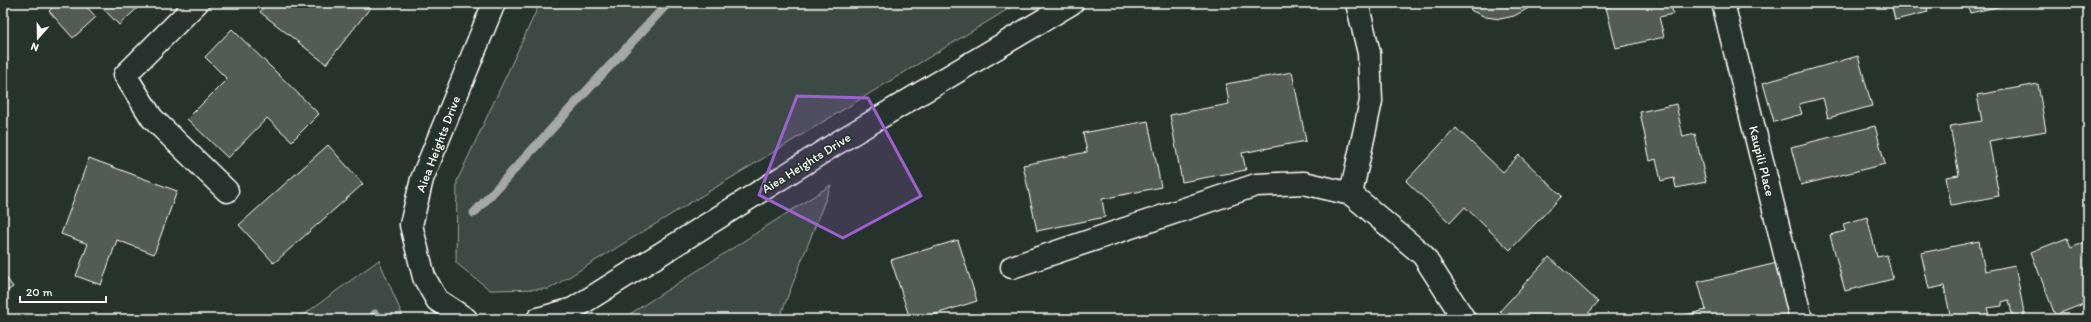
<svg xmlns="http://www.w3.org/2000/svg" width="2091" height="322" viewBox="0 0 2091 322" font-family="Itim,sans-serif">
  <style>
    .green { fill: #3e4944; stroke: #9ea4a2 }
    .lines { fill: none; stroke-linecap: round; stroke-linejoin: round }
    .stream { stroke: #a4a9a7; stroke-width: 9 }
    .building { fill: #515c57; stroke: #fff }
    .minor-casing { stroke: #fff; stroke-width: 25 }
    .minor { stroke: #26332d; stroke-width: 22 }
    .marked { fill: #9c61cf; fill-opacity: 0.2; stroke: #9c61cf; stroke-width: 3; stroke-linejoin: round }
    .labels { text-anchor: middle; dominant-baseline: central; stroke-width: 3.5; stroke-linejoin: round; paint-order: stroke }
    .street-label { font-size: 13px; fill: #fff; stroke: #26332d }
  </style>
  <rect width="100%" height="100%" fill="#26332d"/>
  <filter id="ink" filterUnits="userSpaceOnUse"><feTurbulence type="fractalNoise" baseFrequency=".025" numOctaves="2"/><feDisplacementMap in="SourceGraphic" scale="8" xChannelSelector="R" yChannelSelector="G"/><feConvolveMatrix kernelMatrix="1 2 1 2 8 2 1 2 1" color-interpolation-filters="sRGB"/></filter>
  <g filter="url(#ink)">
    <path class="green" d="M 540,3 L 1018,3 L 549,289 L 490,290 L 456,263 L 457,181 Z
      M 831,185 L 779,319 L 622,319 Z
      M 379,260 L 404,319 L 286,319 L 306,313 Z"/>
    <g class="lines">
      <path class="stream" d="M 474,213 L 668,3
        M 371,319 L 375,314"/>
    </g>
    <path class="building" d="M 57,3 L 83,3 L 96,17 L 73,38 L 49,11 Z
      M 98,3 L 143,3 L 119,25 Z
      M 267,3 L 374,3 L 326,64 L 260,12 Z
      M 1464,3 L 1532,3 L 1527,9 L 1514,16 L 1500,19 L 1486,17 L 1472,11 Z
      M 1612,3 L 1674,3 L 1671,4 L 1673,14 L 1659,17 L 1664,37 L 1616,48 L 1606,7 L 1612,6 Z
      M 1891,3 L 1926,3 L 1928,12 L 1895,20 Z
      M 1968,3 L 2010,3 L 2010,4 L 1970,13 Z
      M 232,29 L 319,114 L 292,141 L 267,118 L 228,158 L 187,119 L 227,79 L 205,57 Z
      M 1858,56 L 1872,106 L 1828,118 L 1823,98 L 1799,104 L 1802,114 L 1774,122 L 1763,83 Z
      M 1292,72 L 1306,141 L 1242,153 L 1246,170 L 1182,182 L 1170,115 L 1229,104 L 1226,84 Z
      M 2038,84 L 2046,131 L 1989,141 L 1999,196 L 1951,205 L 1946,177 L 1959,175 L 1950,126 L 1982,121 L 1977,95 Z
      M 1676,104 L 1683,137 L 1695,134 L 1706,182 L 1676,188 L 1674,178 L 1661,181 L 1656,159 L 1650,161 L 1640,112 Z
      M 1148,121 L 1161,187 L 1102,199 L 1105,217 L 1037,231 L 1023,165 L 1087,152 L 1083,133 Z
      M 1875,126 L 1885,164 L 1801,185 L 1791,147 Z
      M 1456,128 L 1503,172 L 1519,155 L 1562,196 L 1510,250 L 1465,207 L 1450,223 L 1406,181 Z
      M 328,145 L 363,184 L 274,263 L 239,225 Z
      M 89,158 L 177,191 L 154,254 L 117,240 L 101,285 L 76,276 L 88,244 L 61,234 Z
      M 1867,217 L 1877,257 L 1887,255 L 1893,279 L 1845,291 L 1830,235 L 1845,231 L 1843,224 Z
      M 2067,238 L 2071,248 L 2088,241 L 2088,309 L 2086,303 L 2055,315 L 2031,252 Z
      M 958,240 L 977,301 L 920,319 L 910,319 L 891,260 Z
      M 1979,241 L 1985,271 L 2015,265 L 2025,318 L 2013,319 L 2009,300 L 2002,302 L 2002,306 L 1987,308 L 1990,319 L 1951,319 L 1944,286 L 1929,289 L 1921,253 Z
      M 1549,257 L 1598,302 L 1585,317 L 1587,319 L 1509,319 L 1500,311 Z
      M 1777,263 L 1791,319 L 1677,319 L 1677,317 L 1706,310 L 1698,282 Z
      M 3,273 L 13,287 L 3,294 Z"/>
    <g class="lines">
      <g class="minor-casing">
        <path id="minor" d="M 197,3 L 125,75 L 152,118 L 227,191
          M 1357,3 L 1369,53 L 1371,101 L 1351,194 L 1423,255 L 1464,319
          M 1723,3 L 1801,319
          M 1012,267 L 1256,185 L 1304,183 L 1351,194
          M 466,319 L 437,300 L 424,277 L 411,225 L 422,179 L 494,3
          M 538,319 L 573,309 L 837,143 L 1072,3"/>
      </g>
      <use href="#minor" class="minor"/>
    </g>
  </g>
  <path class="marked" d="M 797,96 L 868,98 L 921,196 L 843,238 L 759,195 Z"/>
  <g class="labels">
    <g class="street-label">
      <text transform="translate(438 144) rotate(-69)">Aiea Heights Drive</text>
      <text transform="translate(1762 161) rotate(76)">Kaupili Place</text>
      <text transform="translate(806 163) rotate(-32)">Aiea Heights Drive</text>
    </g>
  </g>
  <rect width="2091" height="322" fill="none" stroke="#26332d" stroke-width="16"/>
  <rect x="8" y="8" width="2075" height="306" fill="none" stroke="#fff" stroke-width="1.5" filter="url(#ink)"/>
  <g transform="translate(38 38) rotate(200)" stroke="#26332d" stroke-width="3" paint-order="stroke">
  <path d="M0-3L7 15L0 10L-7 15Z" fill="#ffffff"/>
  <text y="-6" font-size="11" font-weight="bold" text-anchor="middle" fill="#ffffff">N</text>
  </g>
  <path d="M20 296v6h86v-6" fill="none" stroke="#ffffff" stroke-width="2"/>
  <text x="26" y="296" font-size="12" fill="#ffffff" stroke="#26332d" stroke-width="3" paint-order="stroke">20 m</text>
</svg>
